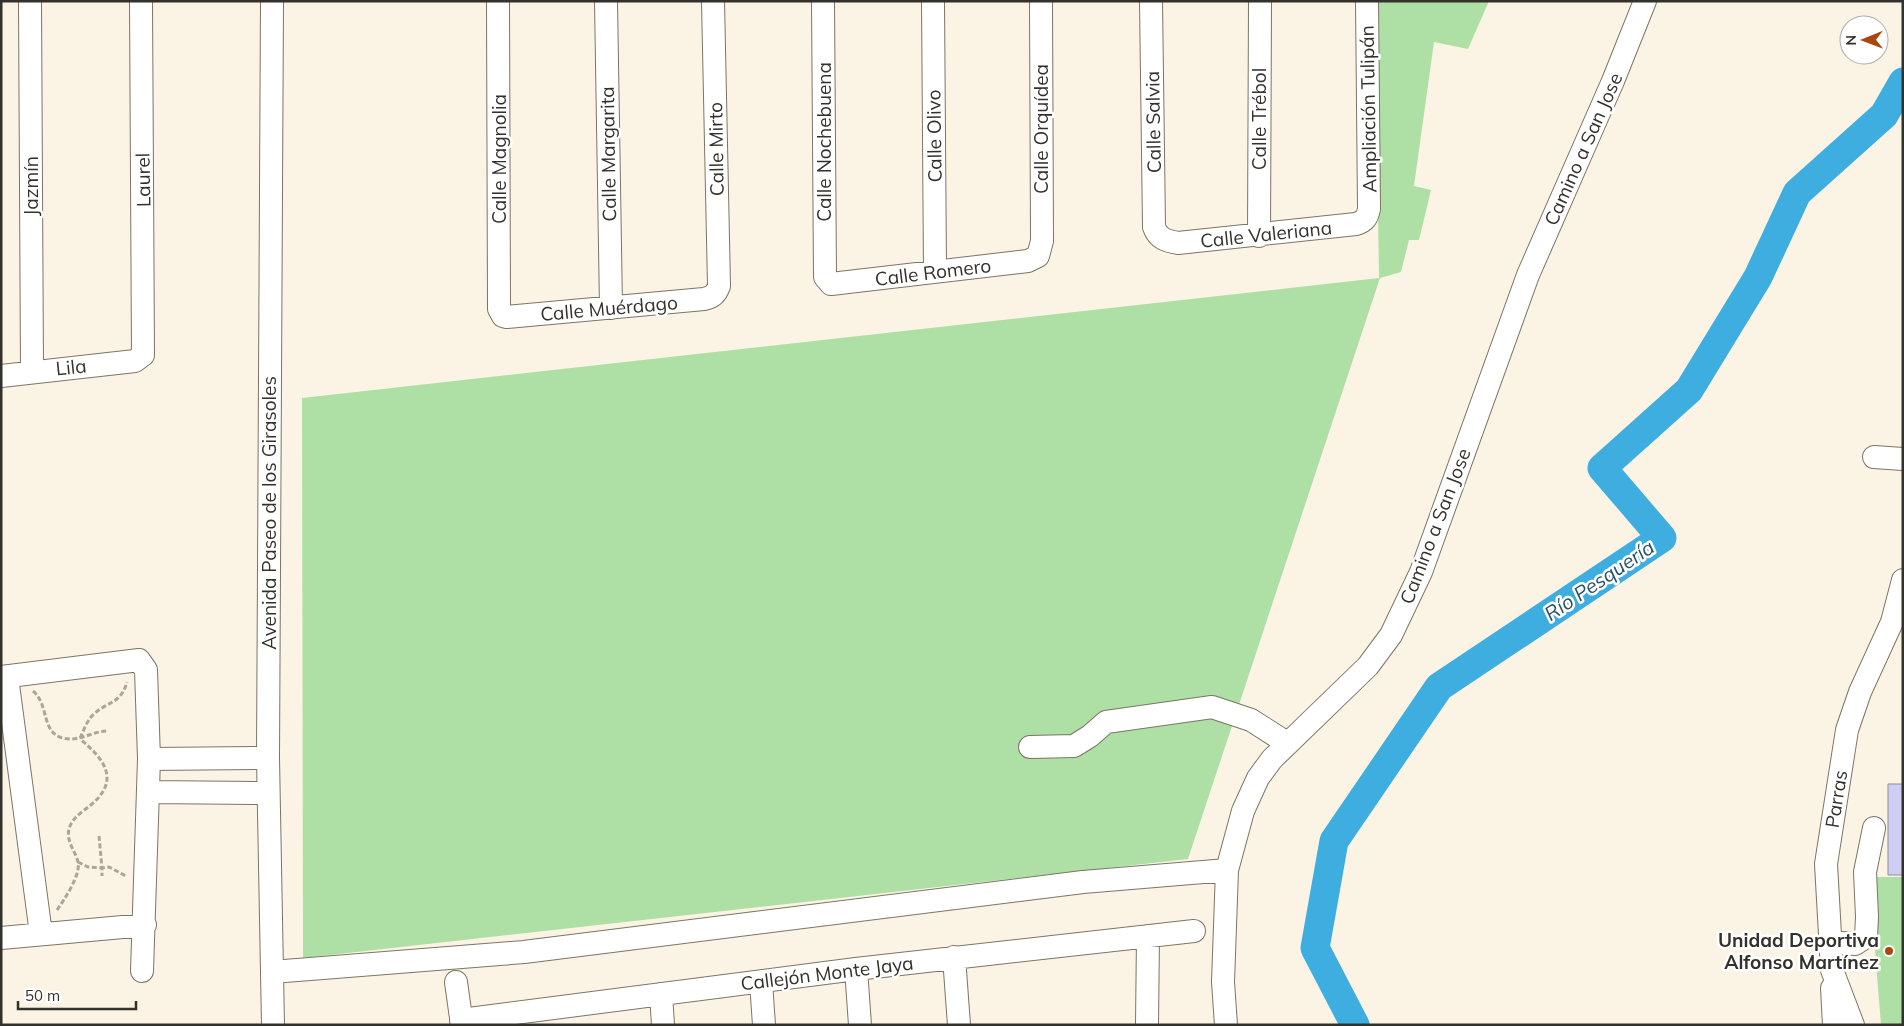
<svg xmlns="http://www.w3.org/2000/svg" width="1904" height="1026" viewBox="0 0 1904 1026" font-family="Mulish,sans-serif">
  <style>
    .green { fill: #aedfa5 }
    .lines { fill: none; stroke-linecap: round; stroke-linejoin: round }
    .river { stroke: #3eaee0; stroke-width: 29 }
    .building { fill: #cfcef2; stroke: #8e8d9d }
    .minor-casing { stroke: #7b7567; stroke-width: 24 }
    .path { stroke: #aba69a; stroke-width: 3; stroke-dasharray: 5 2.5; stroke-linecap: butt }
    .minor { stroke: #fff; stroke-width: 22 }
    .poi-dot { fill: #aa470f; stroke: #fff; stroke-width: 2 }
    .labels { text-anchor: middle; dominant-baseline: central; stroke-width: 5; stroke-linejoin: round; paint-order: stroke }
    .street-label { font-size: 19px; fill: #33312b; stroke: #fff }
    .poi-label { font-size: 19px; font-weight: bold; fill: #33312b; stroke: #fff; text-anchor: end }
    .water-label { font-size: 20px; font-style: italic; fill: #245167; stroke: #fff }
  </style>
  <rect width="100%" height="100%" fill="#fbf4e4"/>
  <path class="green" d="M 1375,1 L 1489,1 L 1468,49 L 1434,42 L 1414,186 L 1431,190 L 1419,240 L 1409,240 L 1401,272 L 1380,278 L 1188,859 L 303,958 L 302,398 L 1379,278 Z
    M 1869,877 L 1903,877 L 1903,1025 L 1881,1025 Z"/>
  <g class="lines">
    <path class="river" d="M 1355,1025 L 1315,948 L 1334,841 L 1439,687 L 1662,538 L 1602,468 L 1689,390 L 1758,277 L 1797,193 L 1884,115 L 1903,82"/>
  </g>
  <path class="building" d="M 1888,784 L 1903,784 L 1903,875 L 1888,875 Z"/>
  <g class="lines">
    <g class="minor-casing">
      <path id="minor" d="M 30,1 L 32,371
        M 272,1 L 268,758 L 273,1025
        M 498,1 L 499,309 L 503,316 L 507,317 L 704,299 C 713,297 716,294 719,286 L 713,1
        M 606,1 L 611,308
        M 823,1 L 825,277 L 831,284 L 1028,261 L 1038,256 L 1042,241 L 1041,1
        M 933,1 L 935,271
        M 1151,1 L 1154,227 C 1158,239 1167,241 1178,243 L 1356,224 C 1365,221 1367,218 1369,209 L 1367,1
        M 1259,236 L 1260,1
        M 1,376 L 135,361 L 143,355 L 141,1
        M 1874,457 L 1903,459
        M 1,677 L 139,660 L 146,670 L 149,759 L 142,971
        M 7,677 L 41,934
        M 1030,747 L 1074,746 L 1090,736 L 1106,722 L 1212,707 L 1251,720 L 1287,743
        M 149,759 L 268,758
        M 148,792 L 268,793
        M 1,938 L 145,925
        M 1829,942 L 1855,944 L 1866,937 L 1867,917 L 1865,872 L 1874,828
        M 954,957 L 959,1025
        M 856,969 L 860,1025
        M 272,972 L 524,952 L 1083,882 L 1227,870
        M 456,982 L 462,1025
        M 761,982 L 764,1025
        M 1832,988 L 1834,1025
        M 661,994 L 663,1025
        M 461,1020 L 856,969 L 1194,931
        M 1147,1025 L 1148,936
        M 1226,1025 L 1223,982 L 1227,870 L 1243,811 L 1258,778 L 1272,759 L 1368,666 L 1391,635 L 1421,572 L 1528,275 L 1613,81 L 1645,1
        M 1853,1025 L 1832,970 L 1826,864 L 1847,730 L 1860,692 L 1892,622 L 1903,580"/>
    </g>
    <path class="path" d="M 33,691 C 51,706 39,738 70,739 C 84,739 94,731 108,731
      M 80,738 C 84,730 87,720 94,714 C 108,701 121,704 127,682
      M 99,836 L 102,868 L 109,867 L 126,876
      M 78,862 L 88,867 L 102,868 L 102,876
      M 57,910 C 64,900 81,875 78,862 C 75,850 66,842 69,829 C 72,817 84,811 92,804 C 121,779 103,758 80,739"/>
    <use href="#minor" class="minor"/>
  </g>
  <circle class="poi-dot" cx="1889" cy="951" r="5"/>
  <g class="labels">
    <g class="street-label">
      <text transform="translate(1368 109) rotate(-91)">Ampliación Tulipán</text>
      <text transform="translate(1259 119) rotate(-90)">Calle Trébol</text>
      <text transform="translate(1153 122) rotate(-91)">Calle Salvia</text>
      <text transform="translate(1041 129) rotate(-90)">Calle Orquídea</text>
      <text transform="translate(934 136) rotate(-91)">Calle Olivo</text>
      <text transform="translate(824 142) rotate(-90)">Calle Nochebuena</text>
      <text transform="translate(716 149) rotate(-91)">Calle Mirto</text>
      <text transform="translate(1583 149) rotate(-66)">Camino a San Jose</text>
      <text transform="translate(608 154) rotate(-91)">Calle Margarita</text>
      <text transform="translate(499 159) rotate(-90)">Calle Magnolia</text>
      <text transform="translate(143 180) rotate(-91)">Laurel</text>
      <text transform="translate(31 186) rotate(-90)">Jazmín</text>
      <text transform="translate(1266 234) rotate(-6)">Calle Valeriana</text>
      <text transform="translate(933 272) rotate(-7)">Calle Romero</text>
      <text transform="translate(609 308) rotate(-5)">Calle Muérdago</text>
      <text transform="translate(71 367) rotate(-6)">Lila</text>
      <text transform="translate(269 513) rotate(-90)">Avenida Paseo de los Girasoles</text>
      <text transform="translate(1435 526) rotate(-69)">Camino a San Jose</text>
      <text transform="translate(1836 799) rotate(-81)">Parras</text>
      <text transform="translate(827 973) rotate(-7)">Callejón Monte Jaya</text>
    </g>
    <g class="poi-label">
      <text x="1879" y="940">Unidad Deportiva<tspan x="1879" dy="22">Alfonso Martínez</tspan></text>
    </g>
    <g class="water-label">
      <text transform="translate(1599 580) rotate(-34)">Río Pesquería</text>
    </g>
  </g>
  <rect width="1904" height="1026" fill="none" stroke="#33312b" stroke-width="5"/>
  <g transform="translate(1864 40) rotate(269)"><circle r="24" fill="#ffffff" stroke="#adadaa"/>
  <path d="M0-4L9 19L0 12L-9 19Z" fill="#aa470f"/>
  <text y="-8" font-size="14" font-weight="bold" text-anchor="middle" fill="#33312b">N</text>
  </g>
  <path d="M18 1001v8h118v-8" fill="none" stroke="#33312b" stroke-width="2.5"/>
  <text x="25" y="1001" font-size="15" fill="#33312b" stroke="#ffffff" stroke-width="4" paint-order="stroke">50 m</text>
</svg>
